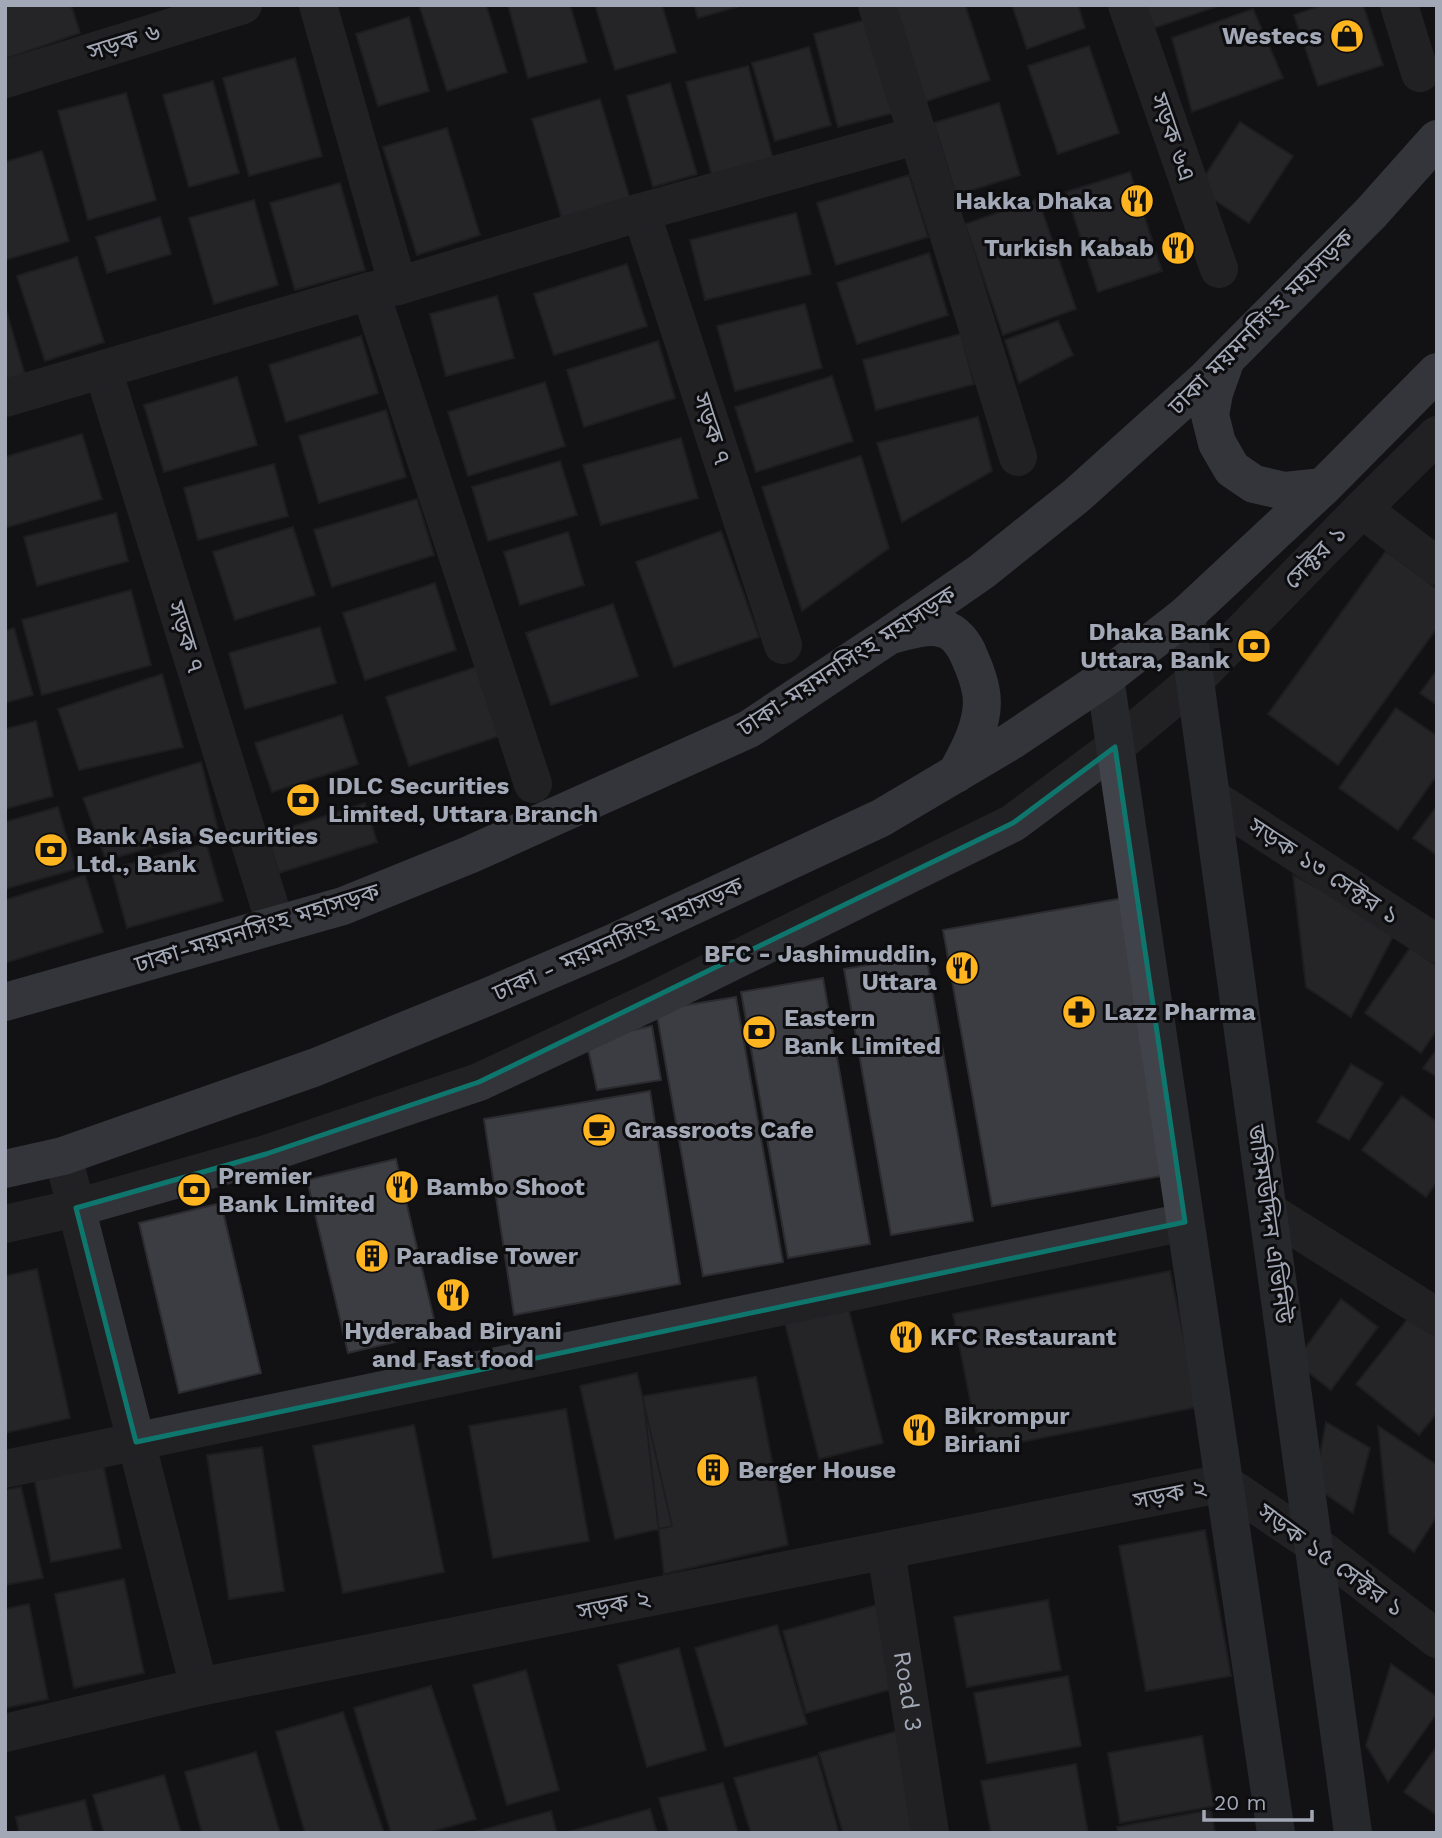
<svg xmlns="http://www.w3.org/2000/svg" width="1442" height="1838" viewBox="0 0 1442 1838" font-family="'Work Sans','Noto Sans Bengali',sans-serif">
  <style>
    .building { fill: #3c3d42; stroke: #2c2c30; stroke-width: 2 }
    .lines { fill: none; stroke-linecap: round; stroke-linejoin: round }
    .street { stroke: #333439; stroke-width: 38 }
    .secondary { stroke: #404349; stroke-width: 38 }
    .highway { stroke: #5e616b; stroke-width: 38 }
    .marked { fill: none; stroke: #0f766e; stroke-width: 5; stroke-linejoin: round }
    .labels { text-anchor: middle; dominant-baseline: central; stroke-width: 6; stroke-linejoin: round; paint-order: stroke }
    .poi-label { font-size: 24px; font-weight: bold; fill: #a2a8b6; stroke: #0d0d0f; text-anchor: start }
    .street-label { font-size: 24px; fill: #a2a8b6; stroke: #0d0d0f }
  </style>
  <rect width="100%" height="100%" fill="#121214"/>
  <path class="building" d="M 5,5 L 71,5 L 80,33 L 5,59 Z
    M 419,5 L 486,5 L 507,72 L 447,91 Z
    M 508,5 L 570,5 L 587,62 L 528,78 Z
    M 595,5 L 662,5 L 676,52 L 615,70 Z
    M 694,5 L 743,5 L 698,18 Z
    M 885,5 L 965,5 L 990,80 L 918,104 Z
    M 1012,5 L 1078,5 L 1085,28 L 1027,49 Z
    M 1146,5 L 1221,5 L 1154,28 Z
    M 1323,5 L 1363,5 L 1383,65 L 1318,86 L 1294,15 Z
    M 1253,9 L 1283,78 L 1192,112 L 1172,38 Z
    M 409,17 L 429,91 L 378,106 L 356,34 Z
    M 872,18 L 897,112 L 838,127 L 814,34 Z
    M 1089,46 L 1119,133 L 1058,154 L 1028,66 Z
    M 809,47 L 831,125 L 775,141 L 752,63 Z
    M 295,58 L 322,156 L 249,176 L 223,78 Z
    M 748,66 L 773,159 L 712,176 L 686,82 Z
    M 213,81 L 239,173 L 189,187 L 163,95 Z
    M 670,83 L 697,174 L 653,187 L 627,96 Z
    M 126,93 L 156,200 L 88,220 L 58,111 Z
    M 600,99 L 630,199 L 562,219 L 532,119 Z
    M 999,103 L 1020,175 L 956,195 L 934,123 Z
    M 1240,122 L 1293,156 L 1249,223 L 1197,188 Z
    M 447,128 L 480,235 L 417,255 L 383,147 Z
    M 42,151 L 69,241 L 5,260 L 5,162 Z
    M 1130,172 L 1162,271 L 1098,292 L 1066,192 Z
    M 909,175 L 928,237 L 836,265 L 817,203 Z
    M 340,183 L 365,270 L 295,290 L 270,203 Z
    M 1038,199 L 1076,309 L 1003,335 L 965,224 Z
    M 254,200 L 278,285 L 214,304 L 189,218 Z
    M 796,213 L 811,274 L 705,300 L 690,240 Z
    M 160,217 L 171,254 L 107,273 L 96,237 Z
    M 929,253 L 948,315 L 857,344 L 837,283 Z
    M 77,257 L 104,342 L 45,361 L 17,276 Z
    M 627,264 L 647,326 L 554,355 L 534,294 Z
    M 497,296 L 514,358 L 446,376 L 430,314 Z
    M 805,304 L 822,368 L 735,391 L 717,326 Z
    M 5,306 L 25,375 L 5,381 Z
    M 1058,321 L 1073,355 L 1019,383 L 1005,340 Z
    M 961,334 L 974,384 L 876,410 L 863,360 Z
    M 361,336 L 378,393 L 286,422 L 269,365 Z
    M 658,341 L 675,398 L 584,427 L 567,370 Z
    M 832,376 L 853,441 L 756,472 L 735,407 Z
    M 237,377 L 257,445 L 164,472 L 144,405 Z
    M 545,382 L 565,446 L 468,476 L 448,412 Z
    M 386,410 L 406,477 L 319,503 L 299,436 Z
    M 978,417 L 992,471 L 902,522 L 877,443 Z
    M 82,434 L 102,499 L 5,528 L 5,457 Z
    M 681,438 L 698,498 L 601,525 L 583,465 Z
    M 861,456 L 889,548 L 802,611 L 762,487 Z
    M 560,461 L 577,515 L 488,541 L 472,487 Z
    M 274,464 L 288,516 L 198,540 L 184,488 Z
    M 417,499 L 434,555 L 332,587 L 314,530 Z
    M 116,513 L 128,561 L 37,586 L 24,537 Z
    M 293,527 L 315,595 L 235,620 L 213,552 Z
    M 721,531 L 759,637 L 674,667 L 636,562 Z
    M 568,532 L 584,585 L 520,605 L 504,552 Z
    M 1386,551 L 1437,589 L 1437,628 L 1338,765 L 1268,714 Z
    M 435,583 L 456,650 L 365,680 L 343,613 Z
    M 131,590 L 151,665 L 42,695 L 22,620 Z
    M 613,604 L 638,676 L 551,705 L 526,633 Z
    M 320,627 L 336,683 L 245,709 L 229,653 Z
    M 14,628 L 33,695 L 5,703 L 5,631 Z
    M 476,667 L 499,736 L 409,766 L 386,697 Z
    M 1437,670 L 1437,705 L 1420,693 Z
    M 162,674 L 183,747 L 79,770 L 58,709 Z
    M 1396,708 L 1437,736 L 1437,775 L 1398,830 L 1339,788 Z
    M 342,715 L 358,764 L 272,792 L 255,743 Z
    M 36,721 L 53,796 L 5,809 L 5,729 Z
    M 201,762 L 218,829 L 106,860 L 83,798 Z
    M 365,803 L 377,842 L 279,873 L 267,835 Z
    M 1437,806 L 1437,855 L 1413,838 Z
    M 58,807 L 76,869 L 5,889 L 5,822 Z
    M 206,843 L 223,901 L 127,928 L 111,869 Z
    M 85,875 L 103,932 L 5,963 L 5,900 Z
    M 1293,875 L 1397,929 L 1351,1017 L 1306,987 Z
    M 1124,898 L 1173,1174 L 992,1206 L 943,930 Z
    M 1410,948 L 1437,966 L 1437,1030 L 1421,1053 L 1365,1013 Z
    M 926,955 L 973,1221 L 891,1235 L 844,969 Z
    M 823,978 L 870,1244 L 788,1258 L 741,992 Z
    M 736,997 L 783,1262 L 703,1276 L 656,1010 Z
    M 652,1026 L 661,1080 L 597,1090 L 586,1040 Z
    M 1437,1049 L 1437,1077 L 1423,1068 Z
    M 1351,1064 L 1383,1083 L 1349,1140 L 1317,1122 Z
    M 650,1091 L 680,1284 L 514,1315 L 484,1119 Z
    M 1402,1096 L 1437,1122 L 1437,1182 L 1426,1197 L 1362,1150 Z
    M 396,1159 L 437,1332 L 348,1353 L 307,1180 Z
    M 221,1203 L 261,1373 L 179,1393 L 139,1223 Z
    M 37,1269 L 70,1418 L 5,1433 L 5,1276 Z
    M 1170,1271 L 1198,1407 L 980,1450 L 953,1314 Z
    M 1341,1299 L 1378,1327 L 1331,1390 L 1295,1362 Z
    M 848,1307 L 883,1443 L 819,1459 L 785,1323 Z
    M 1411,1315 L 1437,1336 L 1437,1413 L 1419,1435 L 1356,1384 Z
    M 637,1373 L 672,1526 L 615,1539 L 580,1386 Z
    M 756,1377 L 788,1545 L 664,1574 L 643,1396 Z
    M 566,1409 L 589,1541 L 493,1558 L 469,1426 Z
    M 1326,1422 L 1370,1448 L 1353,1513 L 1314,1486 Z
    M 414,1425 L 444,1572 L 343,1593 L 313,1446 Z
    M 1378,1426 L 1437,1465 L 1437,1516 L 1414,1552 L 1389,1533 Z
    M 262,1447 L 284,1591 L 229,1599 L 207,1455 Z
    M 101,1454 L 121,1548 L 51,1562 L 32,1468 Z
    M 21,1487 L 43,1578 L 5,1585 L 5,1490 Z
    M 1205,1530 L 1231,1676 L 1146,1691 L 1119,1546 Z
    M 124,1579 L 144,1673 L 74,1688 L 55,1594 Z
    M 1048,1600 L 1061,1670 L 967,1687 L 954,1617 Z
    M 884,1603 L 906,1685 L 806,1713 L 783,1631 Z
    M 29,1604 L 48,1699 L 5,1708 L 5,1609 Z
    M 777,1625 L 807,1724 L 725,1747 L 695,1648 Z
    M 679,1648 L 706,1750 L 647,1767 L 618,1665 Z
    M 1391,1664 L 1437,1697 L 1437,1713 L 1388,1782 L 1366,1745 Z
    M 526,1670 L 559,1790 L 507,1805 L 473,1685 Z
    M 1068,1676 L 1081,1746 L 987,1763 L 974,1693 Z
    M 431,1686 L 476,1819 L 427,1833 L 391,1833 L 354,1708 Z
    M 343,1712 L 384,1833 L 305,1833 L 276,1732 Z
    M 901,1730 L 917,1833 L 843,1833 L 819,1753 Z
    M 1202,1736 L 1214,1806 L 1120,1823 L 1108,1753 Z
    M 1437,1746 L 1437,1815 L 1404,1792 Z
    M 256,1752 L 280,1833 L 202,1833 L 185,1772 Z
    M 817,1756 L 839,1833 L 751,1833 L 734,1778 Z
    M 1076,1764 L 1088,1833 L 991,1833 L 981,1781 Z
    M 164,1775 L 181,1833 L 104,1833 L 93,1795 Z
    M 723,1783 L 738,1833 L 669,1833 L 659,1798 Z
    M 85,1800 L 93,1833 L 19,1833 L 16,1817 Z
    M 650,1809 L 657,1833 L 568,1832 Z
    M 1211,1810 L 1215,1833 L 1118,1833 L 1117,1827 Z
    M 551,1811 L 557,1833 L 471,1833 Z"/>
  <g class="lines">
    <g class="street">
      <path d="M 318,5 L 398,286"/>
      <path d="M 877,5 L 1018,457"/>
      <path d="M 1127,5 L 1219,269"/>
      <path d="M 1399,5 L 1420,73"/>
      <path d="M 5,79 L 243,5"/>
      <path d="M 641,212 L 783,645"/>
      <path d="M 370,291 L 533,784"/>
      <path d="M 103,370 L 269,904"/>
      <path d="M 5,398 L 370,291 L 398,286 L 641,212 L 919,135"/>
      <path d="M 1362,509 L 1437,566"/>
      <path d="M 1212,798 L 1437,944"/>
      <path d="M 63,1156 L 199,1687"/>
      <path d="M 1268,1211 L 1437,1317"/>
      <path d="M 5,1224 L 76,1208 L 266,1154 L 479,1082 L 650,1002 L 1013,823 L 1115,747 L 1195,680 L 1362,509 L 1437,435"/>
      <path d="M 5,1469 L 1185,1222"/>
      <path id="s1" d="M 886,1551 L 930,1833"/>
      <path d="M 5,1733 L 199,1687 L 1224,1483 L 1314,1544 L 1437,1639"/>
    </g>
    <path class="secondary" d="M 1186,615 L 1353,1833
      M 1105,678 L 1276,1833"/>
    <path class="highway" d="M 1225,362 L 1214,393 L 1210,415 L 1217,443 L 1232,469 L 1254,484 L 1285,491 L 1323,487
      M 895,634 C 911,630 928,624 944,629 C 955,632 965,645 969,656 C 974,667 979,679 981,692 C 986,720 969,751 956,774
      M 5,1002 L 343,906 L 469,855 L 749,729 L 890,635 L 981,572 L 1076,496 L 1207,378 L 1371,213 L 1437,139
      M 5,1169 L 63,1156 L 316,1067 L 492,995 L 613,943 L 881,818 L 1011,741 L 1105,678 L 1186,615 L 1323,487 L 1437,372"/>
  </g>
  <path d="M0 0H1442V1838H0ZM 1115,747 L 1185,1222 L 136,1442 L 76,1208 L 266,1154 L 479,1082 L 1013,823 Z" fill="#121214" fill-opacity=".55" fill-rule="evenodd"/>
  <path class="marked" d="M 1115,747 L 1185,1222 L 136,1442 L 76,1208 L 266,1154 L 479,1082 L 1013,823 Z"/>
  <defs>
    <g id="shop-disc" transform="scale(1.75)"><circle r="9.5" fill="#ffb51f" stroke="#0d0d0f"/><path d="M-5-2.5h2.3a2.7 3.5 0 0 1 5.4 0H5L5.5 6h-11ZM-1.5-2.5h3a1.5 2.3 0 0 0-3 0Z" fill="#111"/></g>
    <g id="restaurant-disc" transform="scale(1.75)"><circle r="9.5" fill="#ffb51f" stroke="#0d0d0f"/><path d="M-5-6h1v4h1v-4h1v4h1v-4h1v5L-1.5 .5V6h-2V.5L-5-1ZM5-6V6H3V1.5H1.5Q1.5-4 5-6Z" fill="#111"/></g>
    <g id="bank-disc" transform="scale(1.75)"><circle r="9.5" fill="#ffb51f" stroke="#0d0d0f"/><path d="M-6-4H6V4H-6ZM0-2.3a2.3 2.3 0 1 0 0 4.6a2.3 2.3 0 1 0 0-4.6Z" fill="#111"/></g>
    <g id="pharmacy-disc" transform="scale(1.75)"><circle r="9.5" fill="#ffb51f" stroke="#0d0d0f"/><path d="M-2-6h4v4h4v4h-4v4h-4v-4h-4v-4h4Z" fill="#111"/></g>
    <g id="cafe-disc" transform="scale(1.75)"><circle r="9.5" fill="#ffb51f" stroke="#0d0d0f"/><path d="M-5.5-4.5H6V0H3Q3 3.5 0 3.5H-2.5Q-5.5 3.5-5.5 0ZM3-3.2v2h1.7v-2ZM-6 4.5H4V6H-6Z" fill="#111"/></g>
    <g id="building-disc" transform="scale(1.75)"><circle r="9.5" fill="#ffb51f" stroke="#0d0d0f"/><path d="M-4-6H4V6H1V3H-1V6H-4ZM-2.5-4.3h1.7v1.8h-1.7ZM.8-4.3h1.7v1.8H.8ZM-2.5-1h1.7V.8h-1.7ZM.8-1h1.7V.8H.8Z" fill="#111"/></g>
  </defs>
  <g fill-rule="evenodd">
    <use href="#shop-disc" x="1347" y="36"/>
    <use href="#restaurant-disc" x="1137" y="201"/>
    <use href="#restaurant-disc" x="1178" y="248"/>
    <use href="#bank-disc" x="1254" y="646"/>
    <use href="#bank-disc" x="303" y="800"/>
    <use href="#bank-disc" x="51" y="850"/>
    <use href="#restaurant-disc" x="962" y="968"/>
    <use href="#pharmacy-disc" x="1079" y="1012"/>
    <use href="#bank-disc" x="759" y="1032"/>
    <use href="#cafe-disc" x="599" y="1130"/>
    <use href="#restaurant-disc" x="402" y="1187"/>
    <use href="#bank-disc" x="194" y="1190"/>
    <use href="#building-disc" x="372" y="1256"/>
    <use href="#restaurant-disc" x="453" y="1295"/>
    <use href="#restaurant-disc" x="906" y="1337"/>
    <use href="#restaurant-disc" x="919" y="1430"/>
    <use href="#building-disc" x="713" y="1470"/>
  </g>
  <g class="labels">
    <g class="poi-label">
      <text x="1322" y="36" text-anchor="end">Westecs</text>
      <text x="1112" y="201" text-anchor="end">Hakka Dhaka</text>
      <text x="1154" y="248" text-anchor="end">Turkish Kabab</text>
      <text x="1230" y="632" text-anchor="end">Dhaka Bank<tspan x="1230" dy="28">Uttara, Bank</tspan></text>
      <text x="328" y="786">IDLC Securities<tspan x="328" dy="28">Limited, Uttara Branch</tspan></text>
      <text x="76" y="836">Bank Asia Securities<tspan x="76" dy="28">Ltd., Bank</tspan></text>
      <text x="937" y="954" text-anchor="end">BFC - Jashimuddin,<tspan x="937" dy="28">Uttara</tspan></text>
      <text x="1104" y="1012">Lazz Pharma</text>
      <text x="784" y="1018">Eastern<tspan x="784" dy="28">Bank Limited</tspan></text>
      <text x="624" y="1130">Grassroots Cafe</text>
      <text x="218" y="1176">Premier<tspan x="218" dy="28">Bank Limited</tspan></text>
      <text x="426" y="1187">Bambo Shoot</text>
      <text x="396" y="1256">Paradise Tower</text>
      <text x="453" y="1331" text-anchor="middle">Hyderabad Biryani<tspan x="453" dy="28">and Fast food</tspan></text>
      <text x="930" y="1337">KFC Restaurant</text>
      <text x="944" y="1416">Bikrompur<tspan x="944" dy="28">Biriani</tspan></text>
      <text x="738" y="1470">Berger House</text>
    </g>
    <g class="street-label">
      <text transform="translate(124 42) rotate(-17)">সড়ক ৬</text>
      <text transform="translate(1173 137) rotate(71)">সড়ক ৬এ</text>
      <text transform="translate(1261 322) rotate(-45)">ঢাকা ময়মনসিংহ মহাসড়ক</text>
      <text transform="translate(712 429) rotate(72)">সড়ক ৭</text>
      <text transform="translate(1315 557) rotate(-46)">সেক্টর ১</text>
      <text transform="translate(186 637) rotate(73)">সড়ক ৭</text>
      <text transform="translate(847 661) rotate(-33)">ঢাকা-ময়মনসিংহ মহাসড়ক</text>
      <text transform="translate(1324 871) rotate(33)">সড়ক ১৩ সেক্টর ১</text>
      <text transform="translate(257 928) rotate(-17)">ঢাকা-ময়মনসিংহ মহাসড়ক</text>
      <text transform="translate(618 939) rotate(-24)">ঢাকা - ময়মনসিংহ মহাসড়ক</text>
      <text transform="translate(1270 1224) rotate(82)">জসিমউদ্দিন এভিনিউ</text>
      <text transform="translate(1170 1494) rotate(-11)">সড়ক ২</text>
      <text transform="translate(1331 1560) rotate(36)">সড়ক ১৫ সেক্টর ১</text>
      <text transform="translate(614 1605) rotate(-11)">সড়ক ২</text>
      <text stroke="none"><textPath href="#s1" startOffset="142">Road 3</textPath></text>
    </g>
  </g>
  <rect width="1442" height="1838" fill="none" stroke="#a2a8b6" stroke-width="14"/>
  <path d="M1204 1810v10h108v-10" fill="none" stroke="#a2a8b6" stroke-width="3.5"/>
  <text x="1214" y="1810" font-size="21" fill="#a2a8b6" stroke="#0d0d0f" stroke-width="5" paint-order="stroke">20 m</text>
</svg>
